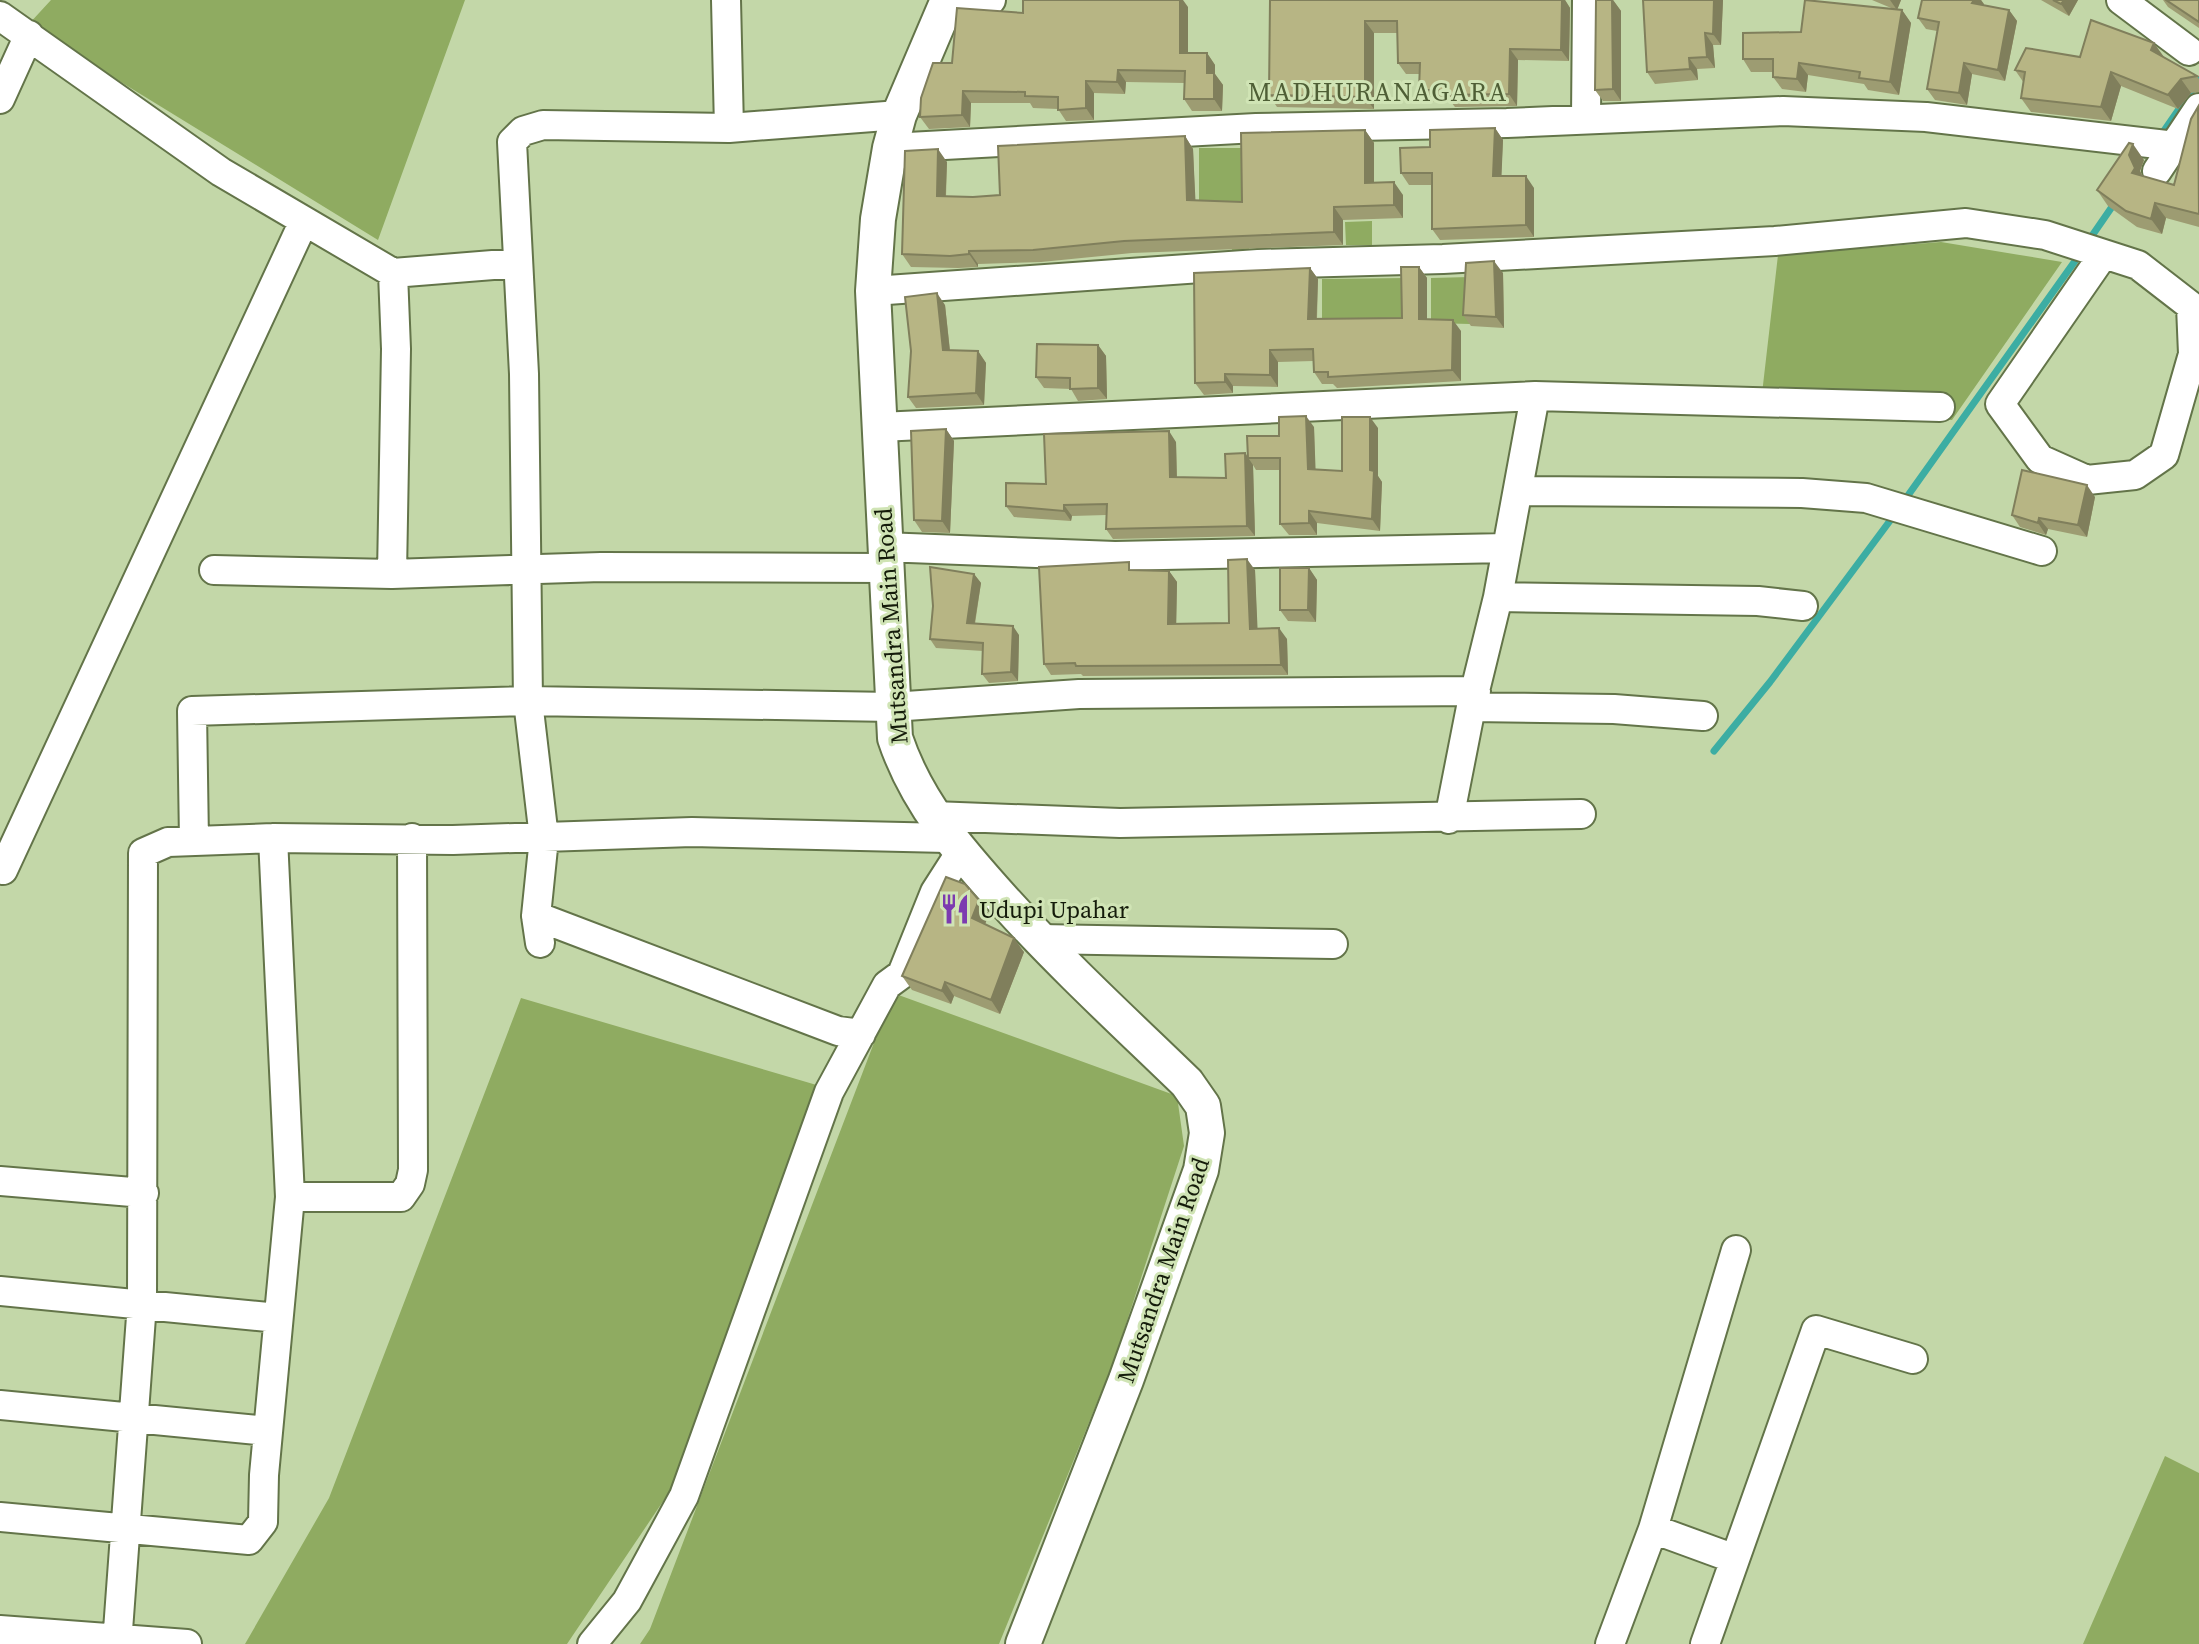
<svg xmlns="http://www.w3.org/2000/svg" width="2199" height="1644" viewBox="0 0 2199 1644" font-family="'Source Serif 4',serif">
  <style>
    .green { fill: #8fab61 }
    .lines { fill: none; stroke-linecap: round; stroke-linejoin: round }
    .stream { stroke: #3cada3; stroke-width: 7 }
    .minor-casing { stroke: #637449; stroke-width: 32 }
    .tertiary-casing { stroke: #637449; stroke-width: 38 }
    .minor { stroke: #fff; stroke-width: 28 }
    .tertiary { stroke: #fff; stroke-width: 34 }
    .wall { fill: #9d9c72 }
    .shaded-wall { fill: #807f5c }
    .building { fill: #b7b584; stroke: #807f5c; stroke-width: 2 }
    .labels { text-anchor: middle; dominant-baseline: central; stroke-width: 6; stroke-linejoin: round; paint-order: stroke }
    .street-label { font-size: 24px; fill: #141b0a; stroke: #d0e4b5 }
    .poi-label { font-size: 24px; fill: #141b0a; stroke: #d0e4b5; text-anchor: start }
    .neighbourhood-label { font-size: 26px; letter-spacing: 2px; fill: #4e5e35; stroke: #d0e4b5 }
  </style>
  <rect width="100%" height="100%" fill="#c3d7a8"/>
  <path class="green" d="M 51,0 L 465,0 L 378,240 L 28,25 Z
    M 1199,148 L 1247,148 L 1249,252 L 1232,254 L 1232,209 L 1199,209 Z
    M 1372,221 L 1372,245 L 1346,245 L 1345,222 Z
    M 1941,242 L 2062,262 L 1952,420 L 1760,411 L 1778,255 Z
    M 1470,277 L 1470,324 L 1431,323 L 1431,278 Z
    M 1406,278 L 1406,329 L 1322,330 L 1322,279 Z
    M 893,993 L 1177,1096 L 1184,1146 L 1114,1361 L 999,1644 L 640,1644 L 650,1629 Z
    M 521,998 L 820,1086 L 674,1485 L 567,1644 L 245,1644 L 329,1498 Z
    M 2165,1456 L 2199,1473 L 2199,1644 L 2083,1644 Z"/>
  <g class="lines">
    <path class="stream" d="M 2159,138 L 2199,80
      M 2087,243 L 2116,201
      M 1904,501 L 2080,254
      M 1714,751 L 1770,682 L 1895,514"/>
    <g class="minor-casing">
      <path id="minor" d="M 726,0 L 729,128
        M 2121,0 L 2189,51
        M 947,3 L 991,0
        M 0,16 L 221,172 L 393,273 L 518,263
        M 0,99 L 29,35
        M 1586,118 L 1587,0
        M 890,148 L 1256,128 L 1507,123 L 1783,111 L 1926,117 L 2175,146
        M 2157,171 L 2199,108
        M 873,291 L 1258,264 L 1443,259 L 1775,241 L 1966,223 L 2045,235 L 2138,265 L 2191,306 L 2193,354 L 2164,455 L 2135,475 L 2087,480 L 2040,459 L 2000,404 L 2103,255
        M 880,427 L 1535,396 L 1940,407
        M 1519,491 L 1802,493 L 1866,498 L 2042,551
        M 883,547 L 1115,556 L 1507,548
        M 214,570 L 392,574 L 601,567 L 885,568
        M 392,574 L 396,349 L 393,273
        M 1498,597 L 1758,601 L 1803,606
        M 1471,707 L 1614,709 L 1703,716
        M 933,816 L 1120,823 L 1581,814
        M 1449,819 L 1471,707 L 1498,597 L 1535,396
        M 194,841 L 192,711 L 528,701 L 892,707 L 1079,694 L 1476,691
        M 3,870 L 304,221
        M 536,916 L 838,1031 L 861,1034
        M 1039,939 L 1333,944
        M 540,943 L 536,916 L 544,838 L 528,701 L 524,374 L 512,142 L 523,131 L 543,125 L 729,128 L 899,115
        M 0,1181 L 144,1193
        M 290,1197 L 401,1197 L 410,1184 L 413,1170 L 412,838
        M 0,1291 L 278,1318
        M 0,1405 L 268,1431
        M 0,1517 L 249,1540 L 263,1522 L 264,1475 L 290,1197 L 273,838
        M 1653,1529 L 1735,1559
        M 0,1630 L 187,1644
        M 117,1644 L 142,1303 L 143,853 L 168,842 L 273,838 L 453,840 L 692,832 L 947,838
        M 592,1644 L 627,1601 L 684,1496 L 829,1092 L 887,985 L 902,974 L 935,892 L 960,853
        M 1610,1644 L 1653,1529 L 1736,1250
        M 1705,1644 L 1816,1330 L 1913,1359"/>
    </g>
    <g class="tertiary-casing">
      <path id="tertiary" d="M 948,0 L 899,115 L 890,148 L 878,219 L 873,291 L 895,738 C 917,804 960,852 1006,903 C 1063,966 1126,1024 1187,1083 L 1203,1106 L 1207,1133 L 1201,1170 L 1126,1380 L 1023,1644"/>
    </g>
    <use href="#minor" class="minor"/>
    <use href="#tertiary" class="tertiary"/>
  </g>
  <path class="wall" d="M 1270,0 L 1565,0 L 1570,8 L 1569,61 L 1518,60 L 1517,106 L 1455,107 L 1451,102 L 1428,101 L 1419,90 L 1420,74 L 1406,74 L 1398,63 L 1397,33 L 1374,33 L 1374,109 L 1277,107 L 1269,95 Z
    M 1613,0 L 1621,11 L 1621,101 L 1603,101 L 1595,90 Z
    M 1643,0 L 1723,0 L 1721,45 L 1713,45 L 1715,68 L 1697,69 L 1698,80 L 1655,84 L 1647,72 Z
    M 1872,0 L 1901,0 L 1897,10 L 1902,10 L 1911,23 L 1899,95 L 1868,90 L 1864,84 L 1808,75 L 1806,92 L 1782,89 L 1773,77 L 1773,72 L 1751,72 L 1743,59 L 1801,32 L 1896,10 Z
    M 1922,0 L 1981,0 L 1984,5 L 2009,10 L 2017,21 L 2005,81 L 1972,74 L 1967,105 L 1935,100 L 1927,89 L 1937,31 L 1926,29 L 1918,18 Z
    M 2041,0 L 2078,0 L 2069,16 Z
    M 2163,0 L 2199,0 L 2199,28 L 2168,7 Z
    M 1188,7 L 1188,53 L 1207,53 L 1215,65 L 1215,74 L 1223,85 L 1222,111 L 1192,111 L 1184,99 L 1185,83 L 1126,82 L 1125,94 L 1094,93 L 1094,120 L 1066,121 L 1058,109 L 1033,108 L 1030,103 L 971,103 L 970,127 L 929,129 L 920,117 L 952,63 L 1023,13 Z
    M 2080,57 L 2164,57 L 2197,76 L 2199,79 L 2199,92 L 2191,93 L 2178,109 L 2121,86 L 2111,121 L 2031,112 L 2021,98 L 2024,83 L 2015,70 Z
    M 2199,107 L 2199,227 L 2166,218 L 2162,234 L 2137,227 L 2108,206 L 2097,190 L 2144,160 L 2140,171 L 2143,176 L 2174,185 Z
    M 1495,128 L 1503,140 L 1501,176 L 1534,188 L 1534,237 L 1440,240 L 1432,229 L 1432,185 L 1409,185 L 1401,173 L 1430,147 Z
    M 1365,130 L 1374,143 L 1374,183 L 1403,195 L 1403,218 L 1343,220 L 1343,245 L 1132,253 L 1041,262 L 978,264 L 978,267 L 958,268 L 911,267 L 902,254 L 947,162 L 946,197 L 973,197 L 1000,195 L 1185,136 L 1193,149 L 1195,200 L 1242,202 Z
    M 1419,267 L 1427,278 L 1427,319 L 1461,331 L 1461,381 L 1337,388 L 1333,384 L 1322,384 L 1314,372 L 1313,361 L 1278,362 L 1278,387 L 1233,386 L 1233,393 L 1204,395 L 1195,383 L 1310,268 L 1318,279 L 1317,319 L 1402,318 Z
    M 1503,273 L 1504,328 L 1471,326 L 1463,315 Z
    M 945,305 L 950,350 L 978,351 L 986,363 L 984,405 L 916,408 L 908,397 Z
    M 1098,345 L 1106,356 L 1107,399 L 1078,401 L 1071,389 L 1044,388 L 1036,377 Z
    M 1314,427 L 1315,470 L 1342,471 L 1378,428 L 1378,476 L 1382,482 L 1380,531 L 1317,523 L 1317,535 L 1289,535 L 1280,524 L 1280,470 L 1256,470 L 1253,465 L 1255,536 L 1113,539 L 1106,529 L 1106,515 L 1072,516 L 1071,521 L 1014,517 L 1006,506 L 1046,484 L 1176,442 L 1177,477 L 1226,478 L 1245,453 L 1248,456 L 1279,436 Z
    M 946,429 L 954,441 L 950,533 L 922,532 L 914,520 Z
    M 2095,497 L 2087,537 L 2048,529 L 2046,535 L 2020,527 L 2012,515 Z
    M 1309,568 L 1317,580 L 1316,622 L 1288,621 L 1280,610 Z
    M 1135,570 L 1169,571 L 1177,582 L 1176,624 L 1229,623 L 1255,570 L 1257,629 L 1287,639 L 1288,675 L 1083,676 L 1081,674 L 1051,675 L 1044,664 Z
    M 974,574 L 981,583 L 975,624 L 1019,635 L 1018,681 L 989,683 L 982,674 L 983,651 L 936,648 L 930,639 Z
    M 979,900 L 989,914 L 985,924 L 1024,952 L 1000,1014 L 954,996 L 951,1004 L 912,990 L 902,976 Z"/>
  <path class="shaded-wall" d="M 1180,0 L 1183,0 L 1188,7 L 1188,64 L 1180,53 Z
    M 1562,0 L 1565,0 L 1570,8 L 1569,61 L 1561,50 Z
    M 1613,0 L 1621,11 L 1621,101 L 1613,89 Z
    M 1714,0 L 1723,0 L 1721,45 L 1713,34 Z
    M 1890,0 L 1901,0 L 1897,10 Z
    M 1974,0 L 1981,0 L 1984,4 L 1980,14 L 1972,3 Z
    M 2064,0 L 2078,0 L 2069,16 L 2061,4 Z
    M 1902,10 L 1911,23 L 1899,95 L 1890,82 Z
    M 2009,10 L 2017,21 L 2005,81 L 1998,70 Z
    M 1365,21 L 1374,33 L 1374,109 L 1365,97 Z
    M 1705,33 L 1713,45 L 1715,68 L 1707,57 Z
    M 2154,43 L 2164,57 L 2151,50 Z
    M 1510,49 L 1518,60 L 1517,106 L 1509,94 Z
    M 1207,53 L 1215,65 L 1215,74 L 1223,85 L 1222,111 L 1214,99 L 1207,73 Z
    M 1689,58 L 1697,69 L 1698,80 L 1690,69 Z
    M 1799,63 L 1808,75 L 1806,92 L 1797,79 Z
    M 1964,63 L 1972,74 L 1967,105 L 1959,93 Z
    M 1118,70 L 1126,82 L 1125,94 L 1117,82 Z
    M 2111,72 L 2121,86 L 2111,121 L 2101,107 Z
    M 2181,79 L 2191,93 L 2178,109 L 2168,95 Z
    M 1086,81 L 1094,93 L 1094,120 L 1086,108 Z
    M 963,91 L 971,103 L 970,127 L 962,115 Z
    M 1495,128 L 1503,140 L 1501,188 L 1493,176 Z
    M 1365,130 L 1374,143 L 1374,195 L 1365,183 Z
    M 1185,136 L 1193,149 L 1196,212 L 1187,200 Z
    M 2133,144 L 2144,160 L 2140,171 L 2146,184 L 2132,173 L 2129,155 Z
    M 938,149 L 947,162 L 945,209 L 937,196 Z
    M 1526,176 L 1534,188 L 1534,237 L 1526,225 Z
    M 1394,182 L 1403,195 L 1403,218 L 1394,205 Z
    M 2155,203 L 2166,218 L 2162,234 L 2151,219 Z
    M 1334,207 L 1343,220 L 1343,245 L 1334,232 Z
    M 969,251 L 978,264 L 978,267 L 969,254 Z
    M 1494,261 L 1503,273 L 1504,328 L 1496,317 Z
    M 1419,267 L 1427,278 L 1427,330 L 1419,319 Z
    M 1310,268 L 1318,279 L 1316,331 L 1308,319 Z
    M 937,293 L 945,305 L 951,362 L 943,350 Z
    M 1453,320 L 1461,331 L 1461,381 L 1452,370 Z
    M 1098,345 L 1106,356 L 1107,399 L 1098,388 Z
    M 1270,350 L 1278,362 L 1278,387 L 1270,375 Z
    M 978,351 L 986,363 L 984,405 L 976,393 Z
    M 1225,374 L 1233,386 L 1233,393 L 1225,382 Z
    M 1306,416 L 1314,427 L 1316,481 L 1308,469 Z
    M 1370,417 L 1378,428 L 1378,476 L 1382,482 L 1380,531 L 1372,519 L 1370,470 Z
    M 946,429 L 954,441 L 950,533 L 942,521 Z
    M 1169,431 L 1176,442 L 1177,488 L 1170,477 Z
    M 1245,453 L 1253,465 L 1255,536 L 1247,526 Z
    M 2087,485 L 2095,497 L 2087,537 L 2078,525 Z
    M 1064,505 L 1072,516 L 1071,521 L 1064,511 Z
    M 1309,511 L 1317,523 L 1317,535 L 1309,523 Z
    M 2039,518 L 2048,529 L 2046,535 L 2038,523 Z
    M 1247,559 L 1255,570 L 1258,639 L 1250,629 Z
    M 1309,568 L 1317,580 L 1316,622 L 1308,610 Z
    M 1169,571 L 1177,582 L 1176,635 L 1168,624 Z
    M 974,574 L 981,583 L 973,633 L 967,623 Z
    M 1013,626 L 1019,635 L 1018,681 L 1011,672 Z
    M 1279,628 L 1287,639 L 1288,675 L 1281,665 Z
    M 979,900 L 989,914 L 982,932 L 972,918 Z
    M 1014,938 L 1024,952 L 1000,1014 L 991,1000 Z
    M 945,982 L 954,996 L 951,1004 L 942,991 Z"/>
  <path class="building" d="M 1023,0 L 1180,0 L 1180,53 L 1207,53 L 1207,73 L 1214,73 L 1214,99 L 1184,99 L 1185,71 L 1118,70 L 1117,82 L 1086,81 L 1086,108 L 1058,110 L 1058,97 L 1025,96 L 1025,92 L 963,91 L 962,115 L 920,117 L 921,98 L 933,63 L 952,63 L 957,8 L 1023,13 Z
    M 1270,0 L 1562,0 L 1561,50 L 1510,49 L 1509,94 L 1447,95 L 1447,90 L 1419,90 L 1420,63 L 1398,63 L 1397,21 L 1365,21 L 1365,97 L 1269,95 Z
    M 1596,0 L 1612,0 L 1613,89 L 1595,90 Z
    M 1643,0 L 1714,0 L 1713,34 L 1705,33 L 1707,57 L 1689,58 L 1690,69 L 1647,72 Z
    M 1805,0 L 1902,10 L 1890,82 L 1859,78 L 1860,72 L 1799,63 L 1797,79 L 1773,77 L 1773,59 L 1743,59 L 1743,33 L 1801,32 Z
    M 1922,0 L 1974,0 L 1972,3 L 2009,10 L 1998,70 L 1964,63 L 1959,93 L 1927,89 L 1939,22 L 1918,18 Z
    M 2053,0 L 2064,0 L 2061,4 Z
    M 2166,0 L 2199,0 L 2199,22 Z
    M 2091,20 L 2154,43 L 2151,50 L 2197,76 L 2181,79 L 2168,95 L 2111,72 L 2101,107 L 2021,98 L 2025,72 L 2015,70 L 2026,48 L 2080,57 Z
    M 2198,107 L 2199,214 L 2155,203 L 2151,219 L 2126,211 L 2097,190 L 2129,143 L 2133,144 L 2129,155 L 2135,168 L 2132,173 L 2174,185 L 2191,119 Z
    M 1495,128 L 1493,176 L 1526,176 L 1526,225 L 1432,229 L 1432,173 L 1401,173 L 1400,148 L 1430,147 L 1430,130 Z
    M 1365,130 L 1365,183 L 1394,182 L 1394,205 L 1334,207 L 1334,232 L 1124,241 L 1033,250 L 969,251 L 969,254 L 950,256 L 902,254 L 905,151 L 938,149 L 937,196 L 973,197 L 1000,195 L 998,146 L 1185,136 L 1187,200 L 1242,202 L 1241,133 Z
    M 1494,261 L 1496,317 L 1463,315 L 1466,263 Z
    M 1401,267 L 1419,267 L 1419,319 L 1453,320 L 1452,370 L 1328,377 L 1328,372 L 1314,372 L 1313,349 L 1270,350 L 1270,375 L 1225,374 L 1225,382 L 1195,383 L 1194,273 L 1310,268 L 1308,319 L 1402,318 Z
    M 937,293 L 943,350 L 978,351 L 976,393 L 908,397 L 911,351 L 905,297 Z
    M 1037,344 L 1098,345 L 1098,388 L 1070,389 L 1070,378 L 1036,377 Z
    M 1306,416 L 1308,469 L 1342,471 L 1342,417 L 1370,417 L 1370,470 L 1374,471 L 1372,519 L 1309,511 L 1309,523 L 1280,524 L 1280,458 L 1248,458 L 1247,436 L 1279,436 L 1279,417 Z
    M 946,429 L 942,521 L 914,520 L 911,431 Z
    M 1169,431 L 1170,477 L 1226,478 L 1225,454 L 1245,453 L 1247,526 L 1106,529 L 1107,504 L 1064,505 L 1064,511 L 1006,506 L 1006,483 L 1046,484 L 1044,434 Z
    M 2022,470 L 2087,485 L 2078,525 L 2039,518 L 2038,523 L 2012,515 Z
    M 1247,559 L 1250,629 L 1279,628 L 1281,665 L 1076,666 L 1075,663 L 1044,664 L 1039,567 L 1129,562 L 1129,570 L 1169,571 L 1168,624 L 1229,623 L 1228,560 Z
    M 930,567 L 974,574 L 967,623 L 1013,626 L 1011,672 L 982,674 L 983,643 L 930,639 L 933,606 Z
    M 1280,568 L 1309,568 L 1308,610 L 1280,610 Z
    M 946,877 L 965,884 L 979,900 L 972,918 L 1014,938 L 991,1000 L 945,982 L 942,991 L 902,976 Z"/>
  <defs>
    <g id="restaurant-bare" transform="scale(2.4)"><path d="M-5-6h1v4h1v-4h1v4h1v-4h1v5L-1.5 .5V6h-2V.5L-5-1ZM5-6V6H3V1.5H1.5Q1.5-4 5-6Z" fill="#7c3bb0" stroke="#d0e4b5" stroke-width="2.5" paint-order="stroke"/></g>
  </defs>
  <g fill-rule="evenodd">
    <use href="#restaurant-bare" x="955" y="909"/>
  </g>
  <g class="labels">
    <g class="street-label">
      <text transform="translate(891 626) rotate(-94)">Mutsandra Main Road</text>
      <text transform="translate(1163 1270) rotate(-71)">Mutsandra Main Road</text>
    </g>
    <g class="poi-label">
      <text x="979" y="909">Udupi Upahar</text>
    </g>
    <g class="neighbourhood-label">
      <text x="1378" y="92">MADHURANAGARA</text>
    </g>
  </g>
</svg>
